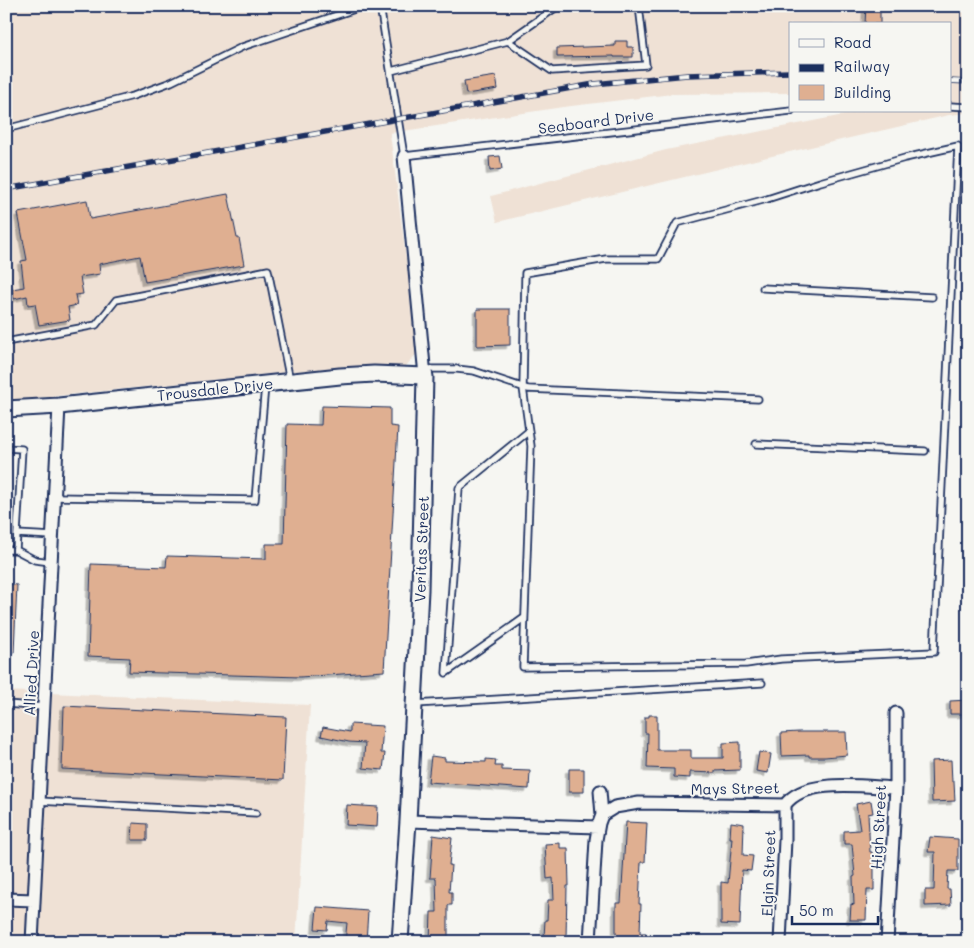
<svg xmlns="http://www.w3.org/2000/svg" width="974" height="948" viewBox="0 0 974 948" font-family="Mali,sans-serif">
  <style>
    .built { fill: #efe1d5 }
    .building { fill: #dfaf91; stroke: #1b2f5e; filter: url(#shadow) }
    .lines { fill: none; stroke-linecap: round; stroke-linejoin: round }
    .service-casing { stroke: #1b2f5e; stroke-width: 9 }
    .minor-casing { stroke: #1b2f5e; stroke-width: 15 }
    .tertiary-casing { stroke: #1b2f5e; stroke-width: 19 }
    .service { stroke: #f6f6f2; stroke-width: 5.5 }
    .minor { stroke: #f6f6f2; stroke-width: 11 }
    .tertiary { stroke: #f6f6f2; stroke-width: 15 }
    .rail-casing { stroke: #1b2f5e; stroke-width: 5.5 }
    .rail { stroke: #f6f6f2; stroke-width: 4; stroke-dasharray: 11; stroke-linecap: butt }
    .labels { text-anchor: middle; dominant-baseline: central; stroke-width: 4; stroke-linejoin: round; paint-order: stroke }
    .street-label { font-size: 15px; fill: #1b2f5e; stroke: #f6f6f2 }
  </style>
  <defs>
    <filter id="shadow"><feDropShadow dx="-3.5" dy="3.5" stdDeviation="0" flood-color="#0004"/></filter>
  </defs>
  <rect width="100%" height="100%" fill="#f6f6f2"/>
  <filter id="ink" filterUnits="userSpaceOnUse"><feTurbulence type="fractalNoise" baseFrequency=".02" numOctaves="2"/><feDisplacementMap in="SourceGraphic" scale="10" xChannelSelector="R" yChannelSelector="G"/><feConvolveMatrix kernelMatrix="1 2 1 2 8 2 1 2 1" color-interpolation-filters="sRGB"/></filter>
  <g filter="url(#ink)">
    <path class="built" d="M 6,6 L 968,6 L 968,113 L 949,115 L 772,156 L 497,222 L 491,196 L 666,150 L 864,111 L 950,111 L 950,24 L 790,24 L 790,93 L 672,94 L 563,107 L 390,133 L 418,352 L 406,366 L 349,366 L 6,401 Z
      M 6,691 L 310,705 L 296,942 L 6,942 Z"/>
    <path class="building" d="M 866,6 L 880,6 L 880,24 L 865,24 Z
      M 615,41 L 627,41 L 627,47 L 633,47 L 633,57 L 614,57 L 614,56 L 557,57 L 557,48 L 615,46 Z
      M 496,76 L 498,89 L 466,94 L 464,81 Z
      M 500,156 L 502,169 L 490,171 L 489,157 Z
      M 228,194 L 237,238 L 239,238 L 244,265 L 145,282 L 140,256 L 99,264 L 100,274 L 80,277 L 83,294 L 75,295 L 77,305 L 68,307 L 70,320 L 39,325 L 35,304 L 28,305 L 27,296 L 14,299 L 12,289 L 24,287 L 21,261 L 27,260 L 18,213 L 87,200 L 90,219 Z
      M 477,309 L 510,309 L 510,345 L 477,346 Z
      M 322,406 L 390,408 L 390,426 L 398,427 L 384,671 L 300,677 L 129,672 L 130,658 L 88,656 L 91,564 L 166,567 L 167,556 L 266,559 L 266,544 L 284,544 L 287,424 L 321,425 Z
      M 6,584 L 17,585 L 14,652 L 6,652 Z
      M 968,700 L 968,714 L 950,714 L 950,701 Z
      M 64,706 L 286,717 L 283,780 L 62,769 Z
      M 649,715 L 657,715 L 657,750 L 691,750 L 691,758 L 723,758 L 723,743 L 740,742 L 740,770 L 715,771 L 715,773 L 690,772 L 690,778 L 674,777 L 674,769 L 647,768 L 648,733 L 645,733 L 645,717 L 649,717 Z
      M 350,724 L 383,726 L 381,753 L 385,753 L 383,770 L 363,768 L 365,743 L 349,742 L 321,736 L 323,727 L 350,732 Z
      M 799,732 L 846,732 L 847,755 L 825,757 L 809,757 L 809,755 L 782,756 L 781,733 Z
      M 759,752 L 771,754 L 768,773 L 756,771 Z
      M 431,756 L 445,758 L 445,761 L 486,762 L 486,759 L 496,760 L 495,766 L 502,766 L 502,770 L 530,771 L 529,789 L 428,782 Z
      M 951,760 L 952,782 L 954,782 L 955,801 L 932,802 L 931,761 Z
      M 569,769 L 584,769 L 584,792 L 569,792 Z
      M 871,801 L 873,813 L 868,814 L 870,852 L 872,852 L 874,866 L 874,890 L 867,890 L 866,920 L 850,920 L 851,904 L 854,905 L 853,877 L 855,876 L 852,844 L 844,844 L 844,831 L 860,830 L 856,804 Z
      M 347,805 L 378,807 L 377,827 L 346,825 Z
      M 626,822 L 647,823 L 645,862 L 641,862 L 639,904 L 641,904 L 640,933 L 646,933 L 645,942 L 616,942 L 616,903 L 621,903 Z
      M 731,822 L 744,824 L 743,855 L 753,856 L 751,871 L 742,870 L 740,925 L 721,924 L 721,882 L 728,883 L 732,838 L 730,838 Z
      M 133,823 L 147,824 L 147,840 L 132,840 Z
      M 433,835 L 452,838 L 449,865 L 451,865 L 449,892 L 452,892 L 452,905 L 448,905 L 448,942 L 430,942 L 431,912 L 437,912 L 436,878 L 430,878 Z
      M 930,837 L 958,839 L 958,871 L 948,871 L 947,889 L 950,889 L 951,905 L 925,906 L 925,890 L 934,890 L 935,852 L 928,852 Z
      M 560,843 L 560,848 L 568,848 L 569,886 L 567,886 L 566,939 L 544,937 L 545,920 L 547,920 L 548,900 L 554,900 L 553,878 L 547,879 L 545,844 Z
      M 317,907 L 368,911 L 366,942 L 345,942 L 347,923 L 328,921 L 327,930 L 315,929 Z"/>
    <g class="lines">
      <g class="service-casing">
        <path id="service" d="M 380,6 L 404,156 L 791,111
          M 508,41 L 552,71 L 646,65 L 639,6
          M 391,71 L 508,41 L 558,6
          M 950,106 L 968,107
          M 6,129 L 133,96 L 171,82 L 242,47 L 364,6
          M 958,146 L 934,652 L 781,659 L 746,664 L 523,667 L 531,446 L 523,388 L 525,273 L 606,259 L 658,259 L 677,223 L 767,199 L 820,182 L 905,158 Z
          M 763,288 L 932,297
          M 6,342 L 96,325 L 116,300 L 268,270 L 290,381
          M 424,369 L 457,369 L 474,371 L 528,389 L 758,399
          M 756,444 L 925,451
          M 6,448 L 22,449 L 16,550
          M 55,497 L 255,500 L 265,386
          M 17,534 L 53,536
          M 6,550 L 16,550 L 35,560 L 51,562
          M 524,618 L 446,673 L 459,488 L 529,431
          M 6,704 L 44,707
          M 415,704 L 762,683
          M 39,801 L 256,813"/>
      </g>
      <g class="minor-casing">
        <path id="minor" d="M 404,156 L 425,376
          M 785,805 C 804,777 866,787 896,788
          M 602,815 L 615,807 L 639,803 L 785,805
          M 408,821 L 598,827
          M 6,899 L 34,900
          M 32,942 L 59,406
          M 590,942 L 596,840 L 599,823 L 602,815 L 600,791
          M 780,942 L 785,840 L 785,805
          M 887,942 L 896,788 L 896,713"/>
      </g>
      <g class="tertiary-casing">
        <path id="tertiary" d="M 6,409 L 59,406 L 340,376 L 374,374 L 425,376 L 420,590 L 408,821 L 400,942"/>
      </g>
      <use href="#service" class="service"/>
      <use href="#minor" class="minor"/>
      <use href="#tertiary" class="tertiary"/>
      <g class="rail-casing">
        <path id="rail" d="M 950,81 L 968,82
          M 6,189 L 594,84 L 687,75 L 790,72"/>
      </g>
      <use href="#rail" class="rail"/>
    </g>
  </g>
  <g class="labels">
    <g class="street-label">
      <text transform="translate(596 121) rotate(-7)">Seaboard Drive</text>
      <text transform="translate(215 389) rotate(-6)">Trousdale Drive</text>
      <text transform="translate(421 549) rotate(-88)">Veritas Street</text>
      <text transform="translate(31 673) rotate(-87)">Allied Drive</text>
      <text transform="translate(735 788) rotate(-1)">Mays Street</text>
      <text transform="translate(878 827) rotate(-87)">High Street</text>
      <text transform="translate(768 873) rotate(-88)">Elgin Street</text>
    </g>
  </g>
  <rect width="974" height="948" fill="none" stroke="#f6f6f2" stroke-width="25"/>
  <rect x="12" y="12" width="949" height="923" fill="none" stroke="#1b2f5e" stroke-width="2" filter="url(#ink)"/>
  <rect x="789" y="22" width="162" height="90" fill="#f6f6f2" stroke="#9ea6b7"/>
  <rect x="799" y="39" width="25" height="8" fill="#f6f6f2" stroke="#9ea6b7"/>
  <text x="834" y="48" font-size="15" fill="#1b2f5e">Road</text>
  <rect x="799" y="64" width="25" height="8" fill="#1b2f5e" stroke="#9ea6b7"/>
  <text x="834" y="72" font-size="15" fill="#1b2f5e">Railway</text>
  <rect x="799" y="85" width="25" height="15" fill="#dfaf91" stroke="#9ea6b7"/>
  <text x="834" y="98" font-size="15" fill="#1b2f5e">Building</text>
  <path d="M792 916v8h86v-8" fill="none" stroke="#1b2f5e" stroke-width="2.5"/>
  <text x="799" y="916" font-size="15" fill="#1b2f5e" stroke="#f6f6f2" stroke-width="4" paint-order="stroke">50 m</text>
</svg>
